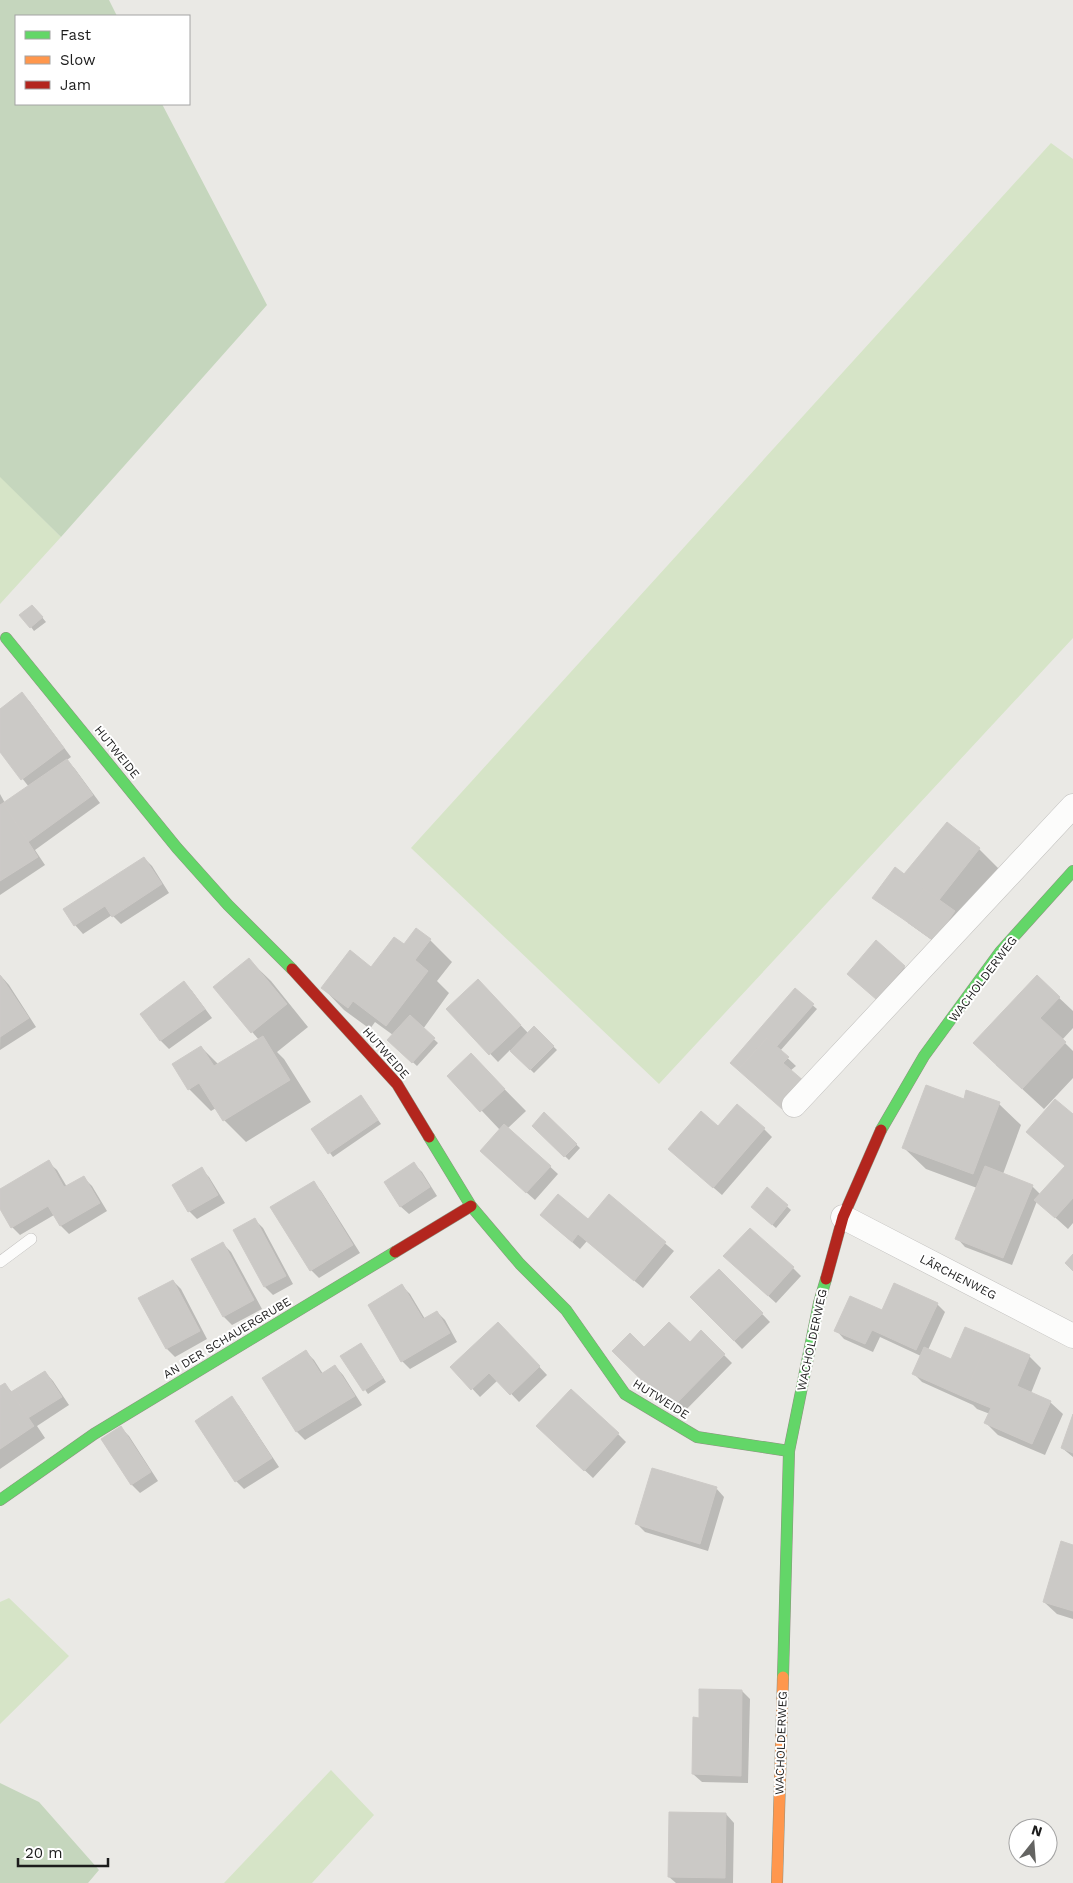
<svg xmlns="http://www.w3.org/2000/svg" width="1073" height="1883" viewBox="0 0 1073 1883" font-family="'Work Sans',sans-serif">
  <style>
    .grass { fill: #d6e4c7 }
    .forest { fill: #c5d6bd }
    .shadow { fill: #0003 }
    .building { fill: #cbc9c6; stroke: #cdcac7 }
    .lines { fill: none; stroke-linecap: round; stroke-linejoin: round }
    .lane-casing { stroke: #c0bfbd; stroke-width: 12 }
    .street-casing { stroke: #c0bfbd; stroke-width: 25 }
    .fast-casing { stroke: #8f9180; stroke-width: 12 }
    .slow-casing { stroke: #8f9180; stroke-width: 12 }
    .jam-casing { stroke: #8f9180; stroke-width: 12 }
    .lane { stroke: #fcfcfb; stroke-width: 11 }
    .street { stroke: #fcfcfb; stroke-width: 24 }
    .fast { stroke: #63d668; stroke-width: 11 }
    .slow { stroke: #ff974d; stroke-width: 11 }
    .jam { stroke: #b3261e; stroke-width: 11 }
    .labels { text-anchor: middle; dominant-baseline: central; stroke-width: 4; stroke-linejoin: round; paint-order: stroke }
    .street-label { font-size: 12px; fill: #1c1c1c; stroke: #fff }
  </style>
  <rect width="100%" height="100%" fill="#eae9e5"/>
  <path class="grass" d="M 1051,143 L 1073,159 L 1073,638 L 659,1084 L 411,848 Z
    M 0,476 L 61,537 L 0,604 Z
    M 9,1598 L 69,1656 L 0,1724 L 0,1602 Z
    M 331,1770 L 374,1815 L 312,1883 L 224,1883 Z"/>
  <path class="forest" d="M 0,0 L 109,0 L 117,16 L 16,16 L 16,104 L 162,104 L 267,305 L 61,537 L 0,477 Z
    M 0,1783 L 39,1802 L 99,1870 L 88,1883 L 0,1883 Z"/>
  <path class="shadow" d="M 36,610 L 46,622 L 34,631 L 31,627 Z
    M 22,694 L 30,702 L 71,757 L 67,760 L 75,769 L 100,803 L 35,850 L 45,865 L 0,895 L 0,794 L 5,803 L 29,787 L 0,750 L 0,710 Z
    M 947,823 L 979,849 L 1001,871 L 943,948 L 908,923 L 909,879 Z
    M 144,858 L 152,866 L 169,893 L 121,924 L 112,915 L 83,934 L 75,925 L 65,909 Z
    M 430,940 L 452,962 L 437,981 L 449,993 L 423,1029 L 438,1043 L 417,1066 L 389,1040 L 393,1035 L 375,1022 L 370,1029 L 344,1010 L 323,988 L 371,969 L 404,946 Z
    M 876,942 L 913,975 L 886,1007 Z
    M 249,960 L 271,981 L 308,1027 L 277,1052 L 284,1059 L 311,1102 L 246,1142 L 224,1120 L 216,1108 L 211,1111 L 189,1089 L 201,1047 L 219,1065 L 259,1040 L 215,987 Z
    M 1,976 L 9,985 L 36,1027 L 0,1050 Z
    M 1037,977 L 1073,1011 L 1073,1028 L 1062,1040 L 1073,1051 L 1073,1078 L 1044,1109 L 996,1065 Z
    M 184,983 L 192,991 L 212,1018 L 169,1049 L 161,1041 L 141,1014 Z
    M 486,988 L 528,1033 L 534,1028 L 557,1050 L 534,1073 L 510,1050 L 498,1062 L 448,1009 Z
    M 795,990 L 817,1009 L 780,1051 L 796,1066 L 790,1071 L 791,1116 L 742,1072 Z
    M 471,1055 L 526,1111 L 508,1128 L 558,1174 L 535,1200 L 489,1159 L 500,1130 L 449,1076 Z
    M 364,1100 L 381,1124 L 333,1157 L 313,1130 Z
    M 964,1100 L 999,1104 L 1021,1125 L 1003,1174 L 1032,1186 L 1041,1195 L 1066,1166 L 1073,1116 L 1073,1223 L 1068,1229 L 1037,1201 L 1012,1265 L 965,1247 L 957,1238 L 977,1188 L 926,1169 L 904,1148 Z
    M 544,1114 L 580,1148 L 569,1160 L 533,1126 Z
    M 718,1127 L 764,1129 L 772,1137 L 722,1195 L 678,1157 Z
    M 48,1162 L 57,1170 L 67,1187 L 84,1178 L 92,1186 L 107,1211 L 69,1234 L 61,1226 L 54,1215 L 20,1235 L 12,1227 L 0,1206 L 0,1190 Z
    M 414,1164 L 422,1172 L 437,1196 L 409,1214 L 400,1206 Z
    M 201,1169 L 209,1177 L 225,1203 L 197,1219 L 189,1211 Z
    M 313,1183 L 321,1191 L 360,1253 L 319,1278 L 311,1270 Z
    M 768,1189 L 791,1210 L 776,1228 L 756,1211 Z
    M 609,1196 L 674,1251 L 643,1288 L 587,1241 L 580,1249 L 541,1215 L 588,1221 Z
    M 255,1220 L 263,1228 L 293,1284 L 273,1295 L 265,1287 Z
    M 223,1244 L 231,1252 L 262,1309 L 232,1325 L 224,1317 L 193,1260 Z
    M 733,1264 L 793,1268 L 801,1276 L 776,1303 Z
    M 719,1270 L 770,1322 L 742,1349 L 692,1297 Z
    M 173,1281 L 181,1289 L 207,1339 L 175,1357 L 167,1349 Z
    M 402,1286 L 410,1294 L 425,1319 L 437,1312 L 445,1320 L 457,1342 L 410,1369 L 402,1361 Z
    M 937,1304 L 945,1312 L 928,1350 L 952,1360 L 1029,1356 L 1041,1368 L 1031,1393 L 1050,1402 L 1063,1414 L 1045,1455 L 998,1435 L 986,1423 L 990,1414 L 977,1409 L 973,1405 L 922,1382 L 914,1374 L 921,1356 L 880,1337 L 873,1352 L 844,1339 L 836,1330 L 882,1312 Z
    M 506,1331 L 547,1375 L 519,1402 L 498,1380 L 480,1397 L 452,1367 Z
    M 701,1332 L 732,1363 L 680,1416 L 614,1351 L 690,1343 Z
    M 364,1348 L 386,1382 L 368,1394 L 342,1356 Z
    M 306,1352 L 314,1360 L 323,1374 L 335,1366 L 343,1375 L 362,1405 L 305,1440 L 297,1432 L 264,1378 Z
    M 45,1372 L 53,1381 L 69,1405 L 37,1426 L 45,1438 L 0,1469 L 0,1387 L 4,1384 L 13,1393 Z
    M 231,1398 L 239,1406 L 279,1467 L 244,1489 L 236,1481 Z
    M 1073,1418 L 1073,1457 L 1062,1448 Z
    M 121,1428 L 129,1436 L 158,1481 L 140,1493 L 132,1485 L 102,1440 Z
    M 546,1434 L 618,1434 L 626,1442 L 593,1478 Z
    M 716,1488 L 724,1497 L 708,1551 L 645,1532 L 637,1524 Z
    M 1073,1546 L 1073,1619 L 1057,1614 L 1044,1602 Z
    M 742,1691 L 750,1699 L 748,1783 L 702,1782 L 693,1774 L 700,1719 Z
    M 726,1814 L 734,1823 L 733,1883 L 676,1883 L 669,1877 Z"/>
  <path class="building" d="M 32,605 L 43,617 L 30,628 L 19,615 Z
    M 22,692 L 64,748 L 21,780 L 0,752 L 0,709 Z
    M 67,759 L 93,795 L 28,842 L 3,803 Z
    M 3,803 L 38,857 L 0,881 L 0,805 Z
    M 947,822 L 980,848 L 939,900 L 904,874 Z
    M 144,857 L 162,884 L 112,917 L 105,906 L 74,926 L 63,909 Z
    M 895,867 L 924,889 L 903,919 L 872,898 Z
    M 924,889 L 955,911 L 934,941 L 903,919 Z
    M 416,928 L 431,939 L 415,960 L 428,971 L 386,1026 L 353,1001 L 348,1008 L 321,988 L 350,950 L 371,967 L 394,937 L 404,944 Z
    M 876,940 L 905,966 L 877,1000 L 847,974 Z
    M 249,958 L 287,1004 L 251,1033 L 213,987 Z
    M 0,975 L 29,1018 L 0,1037 Z
    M 1037,975 L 1060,997 L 1040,1018 L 1066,1042 L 1022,1089 L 973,1043 Z
    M 478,979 L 521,1025 L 489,1055 L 446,1009 Z
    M 184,981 L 205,1009 L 160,1041 L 140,1014 Z
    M 795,988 L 814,1004 L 777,1046 L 767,1038 L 738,1070 L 730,1063 Z
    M 410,1015 L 435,1038 L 412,1063 L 387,1040 Z
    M 534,1026 L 554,1046 L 530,1070 L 510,1051 Z
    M 263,1036 L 290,1080 L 223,1121 L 199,1083 L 188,1090 L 172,1064 L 201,1046 L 214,1066 Z
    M 767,1038 L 789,1057 L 783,1063 L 805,1082 L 782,1109 L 738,1070 Z
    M 471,1053 L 505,1089 L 480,1112 L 447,1076 Z
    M 926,1085 L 964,1099 L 966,1090 L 1000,1102 L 973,1174 L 902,1148 Z
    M 361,1095 L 378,1120 L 328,1154 L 311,1129 Z
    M 1055,1099 L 1073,1114 L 1073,1198 L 1055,1218 L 1034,1200 L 1065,1166 L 1026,1132 Z
    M 737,1104 L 765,1128 L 713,1188 L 668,1149 L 701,1111 L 718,1126 Z
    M 544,1112 L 577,1144 L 564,1157 L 532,1126 Z
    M 504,1124 L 551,1166 L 526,1193 L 480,1151 Z
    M 49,1160 L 64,1187 L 84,1176 L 100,1203 L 60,1226 L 48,1206 L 11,1228 L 0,1209 L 0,1189 Z
    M 414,1162 L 430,1187 L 400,1207 L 384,1182 Z
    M 985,1166 L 1033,1185 L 1003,1258 L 955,1239 Z
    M 202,1167 L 218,1195 L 188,1212 L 172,1185 Z
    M 314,1181 L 353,1245 L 310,1271 L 270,1207 Z
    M 767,1187 L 788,1205 L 772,1225 L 751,1207 Z
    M 558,1194 L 588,1219 L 609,1194 L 666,1242 L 634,1281 L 578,1234 L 572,1242 L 540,1215 Z
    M 255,1218 L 286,1276 L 264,1287 L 233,1230 Z
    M 750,1228 L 794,1267 L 768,1296 L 723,1256 Z
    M 223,1242 L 254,1300 L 223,1317 L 191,1259 Z
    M 1073,1254 L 1073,1271 L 1065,1263 Z
    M 719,1269 L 763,1313 L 734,1341 L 690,1297 Z
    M 173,1280 L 200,1331 L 166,1349 L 138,1298 Z
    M 894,1283 L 938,1303 L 916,1350 L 872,1330 L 865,1344 L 834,1331 L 850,1296 L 882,1310 Z
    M 402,1284 L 423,1319 L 437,1311 L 450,1333 L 401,1362 L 368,1305 Z
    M 498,1322 L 540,1366 L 510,1395 L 489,1373 L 471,1390 L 450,1367 Z
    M 669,1322 L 690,1342 L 701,1330 L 725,1354 L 671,1409 L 612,1351 L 630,1333 L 644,1347 Z
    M 965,1327 L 989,1337 L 964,1397 L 912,1374 L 924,1347 L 951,1359 Z
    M 989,1337 L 1030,1355 L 1017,1386 L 1051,1401 L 1032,1444 L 984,1423 L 991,1408 L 964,1397 Z
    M 361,1343 L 383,1378 L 363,1391 L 340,1356 Z
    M 306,1350 L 321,1374 L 335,1365 L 355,1396 L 296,1432 L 262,1378 Z
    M 45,1371 L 62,1397 L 28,1418 L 11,1392 Z
    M 5,1383 L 34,1426 L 0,1449 L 0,1386 Z
    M 571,1389 L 619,1433 L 584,1471 L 536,1426 Z
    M 232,1396 L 272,1458 L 235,1482 L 195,1421 Z
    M 1073,1414 L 1073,1453 L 1061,1448 Z
    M 121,1426 L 151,1472 L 131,1485 L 101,1439 Z
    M 652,1468 L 717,1487 L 700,1544 L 635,1524 Z
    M 1061,1541 L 1073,1545 L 1073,1611 L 1043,1602 Z
    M 699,1689 L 742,1690 L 741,1776 L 692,1774 L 693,1717 L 699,1718 Z
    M 669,1812 L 726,1813 L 725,1878 L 668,1877 Z"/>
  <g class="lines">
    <g class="lane-casing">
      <path id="lane" d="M 0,1262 L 31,1239"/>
    </g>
    <g class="street-casing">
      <path id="street" d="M 794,1105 L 1073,806
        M 843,1217 L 1073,1336"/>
    </g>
    <g class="fast-casing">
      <path id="fast" d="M 6,638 L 177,848 L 228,905 L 292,969
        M 881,1130 L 924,1056 L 1000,952 L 1073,871
        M 429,1137 L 471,1206 L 520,1264 L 566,1310 L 625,1394 L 697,1437 L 789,1451
        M 0,1500 L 94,1434 L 395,1252
        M 783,1677 L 789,1451 L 819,1303 L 826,1279"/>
    </g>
    <g class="slow-casing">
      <path id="slow" d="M 777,1883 L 783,1677"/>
    </g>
    <g class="jam-casing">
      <path id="jam" d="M 292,969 L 397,1084 L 429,1137
        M 395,1252 L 471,1206
        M 826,1279 L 843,1217 L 881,1130"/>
    </g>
    <use href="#lane" class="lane"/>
    <use href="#street" class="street"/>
    <use href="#fast" class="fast"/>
    <use href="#slow" class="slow"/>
    <use href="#jam" class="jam"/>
  </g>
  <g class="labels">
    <g class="street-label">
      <text transform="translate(117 752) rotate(51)">HUTWEIDE</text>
      <text transform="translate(983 979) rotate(-53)">WACHOLDERWEG</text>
      <text transform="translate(386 1053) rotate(49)">HUTWEIDE</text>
      <text transform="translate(958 1277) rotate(27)">LÄRCHENWEG</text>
      <text transform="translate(227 1338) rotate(-31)">AN DER SCHAUERGRUBE</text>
      <text transform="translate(812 1340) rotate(-78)">WACHOLDERWEG</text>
      <text transform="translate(661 1399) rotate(32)">HUTWEIDE</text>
      <text transform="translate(781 1743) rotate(-88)">WACHOLDERWEG</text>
    </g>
  </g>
  <rect x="15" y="15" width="175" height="90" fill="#ffffff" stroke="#a4a4a4"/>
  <rect x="25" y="31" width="25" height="8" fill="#63d668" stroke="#a4a4a4"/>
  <text x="60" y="40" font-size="15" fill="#1c1c1c">Fast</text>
  <rect x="25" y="56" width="25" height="8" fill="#ff974d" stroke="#a4a4a4"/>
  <text x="60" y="65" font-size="15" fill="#1c1c1c">Slow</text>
  <rect x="25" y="81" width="25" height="8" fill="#b3261e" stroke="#a4a4a4"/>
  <text x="60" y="90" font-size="15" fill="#1c1c1c">Jam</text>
  <g transform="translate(1033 1843) rotate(17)"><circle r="24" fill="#ffffff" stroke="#a4a4a4"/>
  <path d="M0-4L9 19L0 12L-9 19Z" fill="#646462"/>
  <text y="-8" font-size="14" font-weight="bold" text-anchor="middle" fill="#1c1c1c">N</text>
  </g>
  <path d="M18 1858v8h90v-8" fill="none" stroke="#1c1c1c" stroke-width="2.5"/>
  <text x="25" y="1858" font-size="15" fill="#1c1c1c" stroke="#ffffff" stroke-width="4" paint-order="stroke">20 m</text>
</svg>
